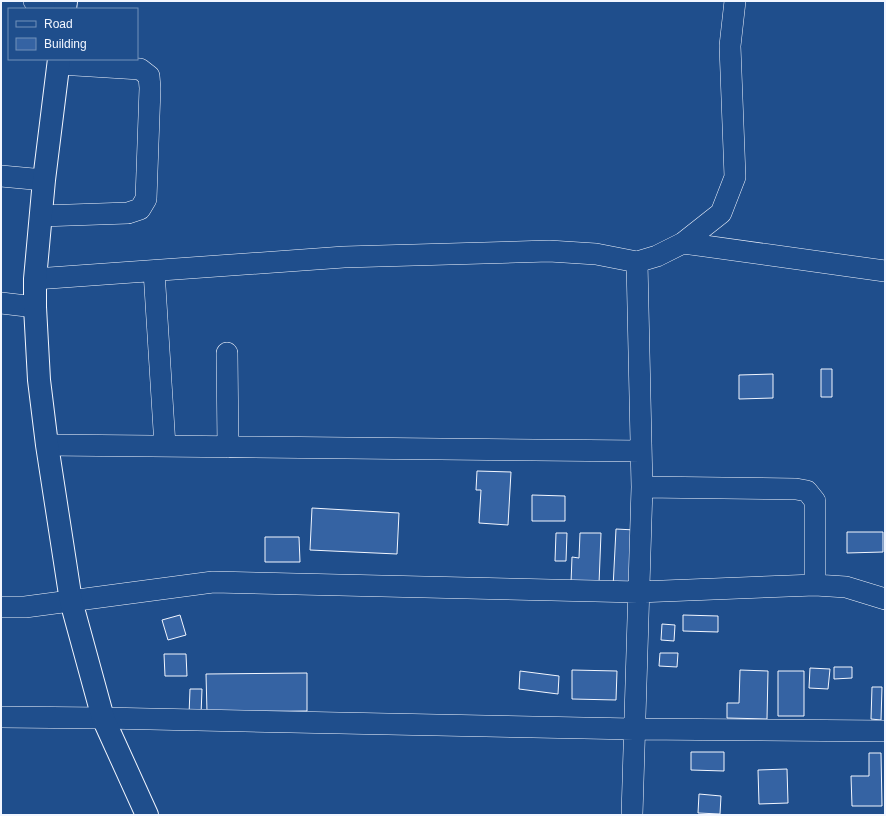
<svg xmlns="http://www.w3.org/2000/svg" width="886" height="816" viewBox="0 0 886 816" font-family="Arial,sans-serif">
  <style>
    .building { fill: #3563a3; stroke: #f2f6ff }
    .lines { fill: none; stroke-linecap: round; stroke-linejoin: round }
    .minor-casing { stroke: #f2f6ff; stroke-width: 22 }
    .major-casing { stroke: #f2f6ff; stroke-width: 24 }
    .minor { stroke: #1f4e8c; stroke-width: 21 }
    .major { stroke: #1f4e8c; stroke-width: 22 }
  </style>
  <rect width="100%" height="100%" fill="#1f4e8c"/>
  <path class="building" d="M 821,369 L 832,369 L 832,397 L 821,397 Z
    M 773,374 L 773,398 L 739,399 L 739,375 Z
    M 477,471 L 511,472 L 508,525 L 479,523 L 481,490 L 476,490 Z
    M 532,495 L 565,496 L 565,521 L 532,521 Z
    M 312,508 L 399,513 L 397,554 L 310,550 Z
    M 616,529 L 635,530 L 632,589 L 613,588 Z
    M 847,532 L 883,532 L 883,552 L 847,553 Z
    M 556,533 L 567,533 L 566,561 L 555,561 Z
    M 580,533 L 601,533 L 599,584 L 571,583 L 572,557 L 579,558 Z
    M 265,537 L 299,537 L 300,562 L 265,562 Z
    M 180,615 L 186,635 L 168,640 L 162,620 Z
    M 683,615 L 718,616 L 718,632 L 683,631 Z
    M 662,624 L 675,625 L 674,641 L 661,640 Z
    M 660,653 L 678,653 L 677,667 L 659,666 Z
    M 164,654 L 186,654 L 187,676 L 165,676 Z
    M 834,667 L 852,667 L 852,678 L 834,679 Z
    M 810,668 L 830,669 L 828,689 L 809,688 Z
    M 572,670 L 617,671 L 616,700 L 572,699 Z
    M 740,670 L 768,671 L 767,719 L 727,718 L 727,703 L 739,703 Z
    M 520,671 L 559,676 L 558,694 L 519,689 Z
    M 778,671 L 804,671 L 804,716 L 778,716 Z
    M 307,673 L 307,711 L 207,712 L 206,674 Z
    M 872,687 L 882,687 L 881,720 L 871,719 Z
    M 190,689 L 202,689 L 201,715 L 189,715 Z
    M 691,752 L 724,752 L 724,771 L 691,770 Z
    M 869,753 L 881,753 L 882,806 L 852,806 L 851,776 L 869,776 Z
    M 787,769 L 788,803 L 759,804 L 758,770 Z
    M 699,794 L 721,796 L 720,814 L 698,813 Z"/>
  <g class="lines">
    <g class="minor-casing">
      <path id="minor" d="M 34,1 L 66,3
        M 1,176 L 44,180
        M 41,216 L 128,213 L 140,209 L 146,199 L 150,88 L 149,76 L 140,69 L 59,64
        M 683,243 L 885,271
        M 154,271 L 165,446
        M 35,279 L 344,257 L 549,251 L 596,254 L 637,262 L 657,256 L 683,243 L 721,213 L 735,177 L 730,46 L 735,1
        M 1,303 L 35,307
        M 227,353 L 228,447
        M 47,445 L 641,451
        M 642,487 L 796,489 L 807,491 L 815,501 L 815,585
        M 1,607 L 25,607 L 213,582 L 638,592 L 815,585 L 846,587 L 885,599
        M 1,717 L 103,718 L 634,729 L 885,731
        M 632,815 L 642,487 L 637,262"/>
    </g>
    <g class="major-casing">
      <path id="major" d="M 65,9 L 66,1
        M 59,59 L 44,180 L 35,279 L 35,307 L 39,380 L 47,445 L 71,601 L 103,718 L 147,815"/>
    </g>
    <use href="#minor" class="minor"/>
    <use href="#major" class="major"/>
  </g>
  <rect width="886" height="816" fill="none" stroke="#f2f6ff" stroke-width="4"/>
  <rect x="8" y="8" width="130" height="52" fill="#1f4e8c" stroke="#7391ba"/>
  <rect x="16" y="21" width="20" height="6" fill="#1f4e8c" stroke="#7391ba"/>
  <text x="44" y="28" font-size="12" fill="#f2f6ff">Road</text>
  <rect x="16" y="38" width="20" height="12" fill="#3563a3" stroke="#7391ba"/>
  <text x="44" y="48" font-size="12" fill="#f2f6ff">Building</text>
</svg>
